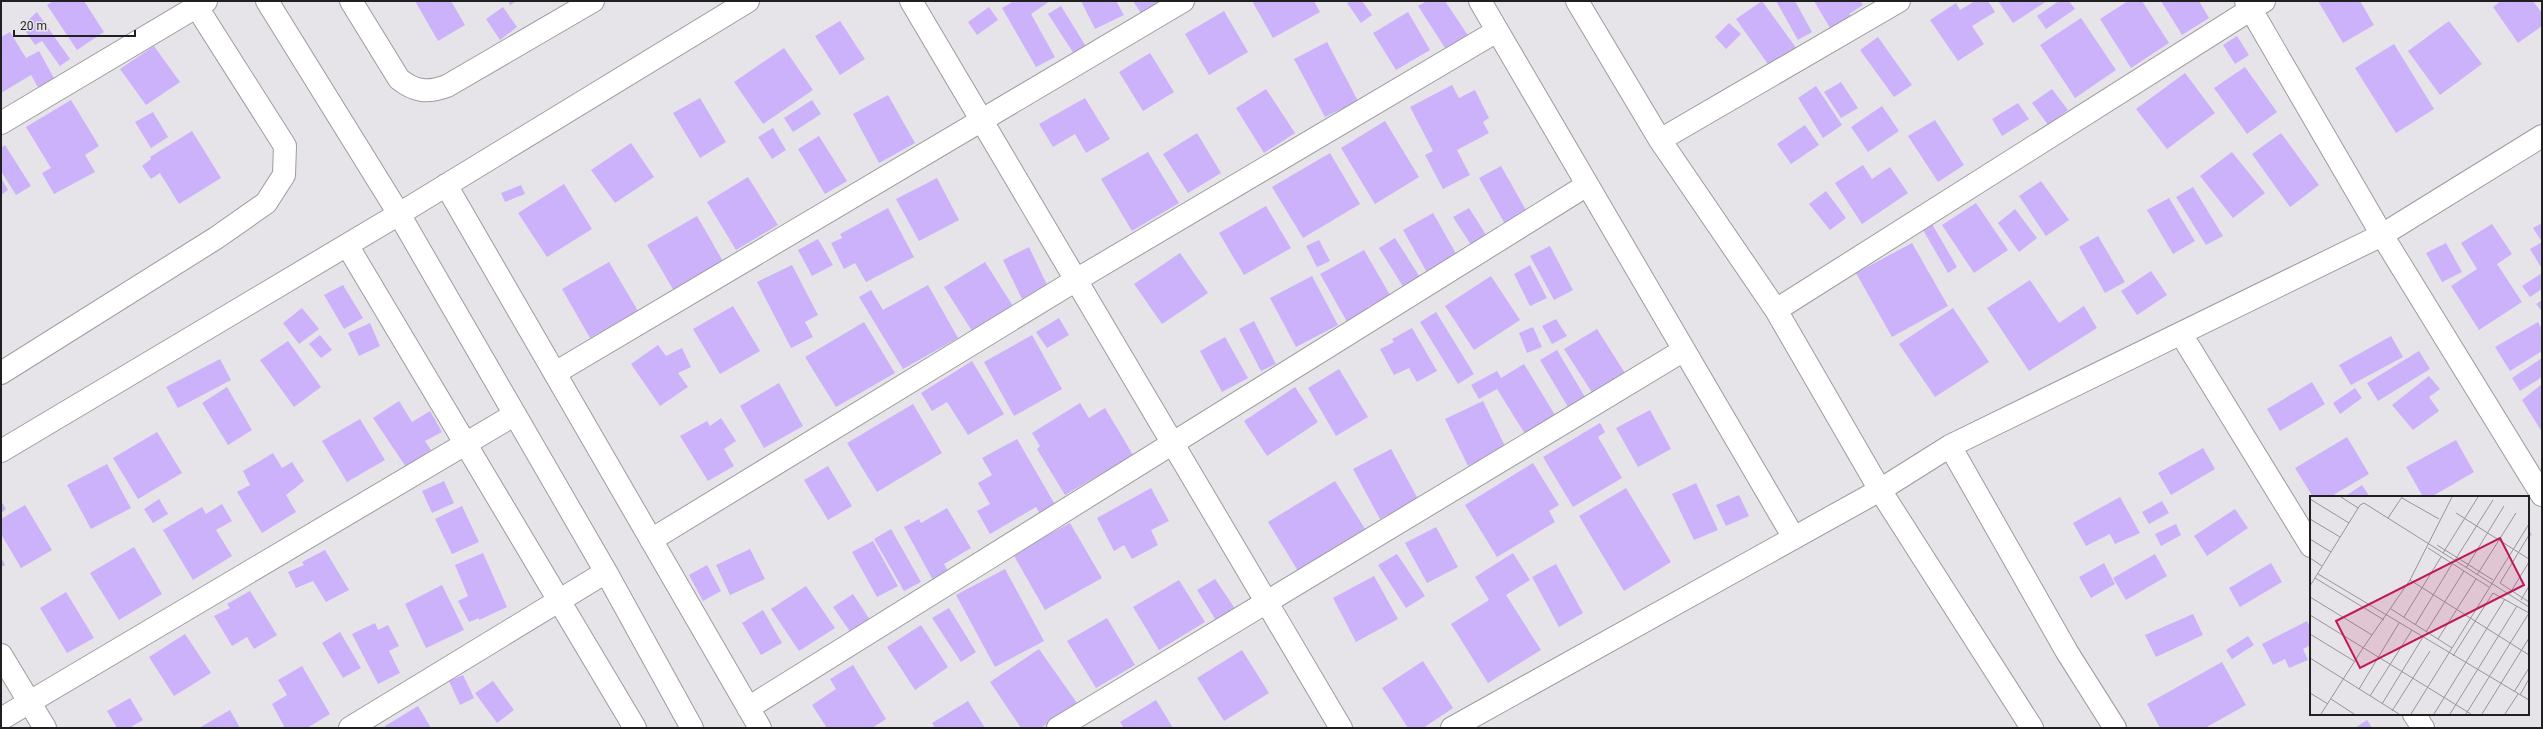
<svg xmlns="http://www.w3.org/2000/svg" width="2543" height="729" viewBox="0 0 2543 729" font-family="Roboto,sans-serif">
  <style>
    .building { fill: #cbb2fb }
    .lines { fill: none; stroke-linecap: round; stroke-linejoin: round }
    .street-casing { stroke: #9d9b9f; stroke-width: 24 }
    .street { stroke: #fff; stroke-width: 22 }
    .inset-road { fill: none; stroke: #979598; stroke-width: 1 }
    .view { fill: #c2185b; fill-opacity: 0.15; stroke: #c2185b; stroke-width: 2 }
    .inset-edge { fill: none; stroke: #201f21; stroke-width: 2 }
  </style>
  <rect width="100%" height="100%" fill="#e6e4e8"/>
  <path class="building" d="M 53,1 L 84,1 L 104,32 L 77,50 L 47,5 Z
    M 415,1 L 451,1 L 465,25 L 438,41 Z
    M 508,1 L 517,1 L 510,5 Z
    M 1014,1 L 1050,1 L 1031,14 L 1055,57 L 1036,67 L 1002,8 Z
    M 1081,1 L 1116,1 L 1124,15 L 1095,29 Z
    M 1133,1 L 1156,1 L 1159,6 L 1143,16 Z
    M 1252,1 L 1314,1 L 1320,12 L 1273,38 Z
    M 1351,1 L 1362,1 L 1372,15 L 1361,23 L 1347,3 Z
    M 1427,1 L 1445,1 L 1469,37 L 1447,51 L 1418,6 Z
    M 1762,1 L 1797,49 L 1770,67 L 1736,19 Z
    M 1776,1 L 1795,1 L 1812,32 L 1798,40 Z
    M 1814,1 L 1860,1 L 1863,5 L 1849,14 L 1851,16 L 1830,28 Z
    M 1975,1 L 1988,1 L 1995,12 L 1972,26 L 1984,44 L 1958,61 L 1930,20 L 1956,3 L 1960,10 Z
    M 1998,1 L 2047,1 L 2013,23 Z
    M 2059,1 L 2069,1 L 2075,9 L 2046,29 L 2037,16 Z
    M 2128,1 L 2142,1 L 2169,43 L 2131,68 L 2100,19 Z
    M 2161,1 L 2199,1 L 2209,18 L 2182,35 Z
    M 2318,1 L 2360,1 L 2374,25 L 2343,43 Z
    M 2501,1 L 2533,1 L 2542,13 L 2542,26 L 2518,43 L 2493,7 Z
    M 1061,6 L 1090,53 L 1078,60 L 1048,14 Z
    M 503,7 L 517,27 L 500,40 L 486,19 Z
    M 989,7 L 998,20 L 977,35 L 968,22 Z
    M 1224,11 L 1248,52 L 1209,75 L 1185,34 Z
    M 37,12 L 70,59 L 60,66 L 42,41 L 35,45 L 22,26 Z
    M 1408,12 L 1430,50 L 1396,70 L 1373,33 Z
    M 2081,18 L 2116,70 L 2075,98 L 2040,45 Z
    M 840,21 L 865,59 L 840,75 L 815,36 Z
    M 2449,21 L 2482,64 L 2440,95 L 2408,51 Z
    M 1729,23 L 1741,34 L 1726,49 L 1715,37 Z
    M 10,32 L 26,58 L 39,51 L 55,80 L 39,89 L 31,75 L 1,93 L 1,37 Z
    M 2237,36 L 2249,55 L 2235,64 L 2223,45 Z
    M 1878,37 L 1912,85 L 1894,97 L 1860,50 Z
    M 1327,42 L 1358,101 L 1325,117 L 1294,59 Z
    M 2394,44 L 2434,109 L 2396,133 L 2355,68 Z
    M 154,46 L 180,82 L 146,105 L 120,69 Z
    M 784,48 L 813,90 L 763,124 L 734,82 Z
    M 1150,53 L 1174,92 L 1143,111 L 1119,72 Z
    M 2245,67 L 2277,112 L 2247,134 L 2214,88 Z
    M 2185,73 L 2215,113 L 2167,149 L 2136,109 Z
    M 1841,82 L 1858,108 L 1841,118 L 1824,92 Z
    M 1452,85 L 1459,98 L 1475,90 L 1489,118 L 1483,122 L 1489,133 L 1457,150 L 1470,175 L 1443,189 L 1425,155 L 1433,151 L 1410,107 Z
    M 1816,86 L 1842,125 L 1823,138 L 1798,98 Z
    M 1266,89 L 1295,133 L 1264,153 L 1236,108 Z
    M 2052,89 L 2068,110 L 2048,125 L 2032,103 Z
    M 888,95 L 915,143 L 879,163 L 853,114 Z
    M 700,98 L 726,142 L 700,158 L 673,113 Z
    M 1085,98 L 1110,139 L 1086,153 L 1075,134 L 1053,147 L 1039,124 Z
    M 71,100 L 99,146 L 85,155 L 95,172 L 54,194 L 42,173 L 51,168 L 26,127 Z
    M 812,100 L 821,114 L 793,132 L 784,118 Z
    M 2018,103 L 2029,119 L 2002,136 L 1992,119 Z
    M 1882,106 L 1899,131 L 1868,152 L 1851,127 Z
    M 153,112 L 168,137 L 151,148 L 135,122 Z
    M 1935,120 L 1964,165 L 1938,182 L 1908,136 Z
    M 1385,121 L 1419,177 L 1375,204 L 1341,148 Z
    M 1805,125 L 1819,145 L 1791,164 L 1777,144 Z
    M 773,128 L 786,150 L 772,159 L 758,137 Z
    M 192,131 L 221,178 L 179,204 L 160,173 L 151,179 L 142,166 L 151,159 L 150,157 Z
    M 1197,133 L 1221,173 L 1188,193 L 1163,154 Z
    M 2281,133 L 2319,185 L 2290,207 L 2252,154 Z
    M 819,136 L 847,181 L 825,194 L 798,149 Z
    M 631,143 L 654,177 L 615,203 L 591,170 Z
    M 5,145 L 31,186 L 16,195 L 1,171 L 1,148 Z
    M 1148,152 L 1179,203 L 1132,231 L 1101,179 Z
    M 2232,152 L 2265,193 L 2233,218 L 2200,176 Z
    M 1330,153 L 1360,204 L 1303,238 L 1272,187 Z
    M 1863,165 L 1872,179 L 1890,167 L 1908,193 L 1862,224 L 1835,183 Z
    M 1501,166 L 1527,212 L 1505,224 L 1479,178 Z
    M 748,177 L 778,225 L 736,250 L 707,202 Z
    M 1,178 L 8,190 L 1,195 Z
    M 937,178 L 959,220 L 919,241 L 896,199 Z
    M 2041,181 L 2069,220 L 2046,236 L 2019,196 Z
    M 564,184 L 592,229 L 547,257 L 518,213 Z
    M 521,185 L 525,194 L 505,202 L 501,193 Z
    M 2193,187 L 2223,236 L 2206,245 L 2176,197 Z
    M 1826,191 L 1846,218 L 1830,230 L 1809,204 Z
    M 2169,198 L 2195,241 L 2173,254 L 2147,210 Z
    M 1976,203 L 2008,250 L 1974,273 L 1942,225 Z
    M 1266,206 L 1291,248 L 1244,275 L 1219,233 Z
    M 888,208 L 914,257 L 866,282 L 855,263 L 844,269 L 831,243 L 842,238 L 840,234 Z
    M 1469,208 L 1488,238 L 1473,248 L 1453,217 Z
    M 2015,209 L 2037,238 L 2019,252 L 1998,223 Z
    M 1433,213 L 1459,259 L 1429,276 L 1403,230 Z
    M 697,216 L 724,263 L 674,291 L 647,245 Z
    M 2542,223 L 2542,242 L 2533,228 Z
    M 1932,224 L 1957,267 L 1948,273 L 1923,230 Z
    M 2492,224 L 2512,254 L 2497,264 L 2522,302 L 2479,330 L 2451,286 L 2477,269 L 2461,243 Z
    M 2098,236 L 2125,282 L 2105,293 L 2079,247 Z
    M 1395,238 L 1423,282 L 1407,293 L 1379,248 Z
    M 818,239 L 833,265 L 812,276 L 798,250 Z
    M 1319,240 L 1330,261 L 1317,267 L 1306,246 Z
    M 2542,242 L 2542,269 L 2530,249 Z
    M 1912,243 L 1948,306 L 1892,337 L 1856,273 Z
    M 2446,243 L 2462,272 L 2442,282 L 2426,253 Z
    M 1550,246 L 1573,290 L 1554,300 L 1530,256 Z
    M 1029,247 L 1049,289 L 1023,301 L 1003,260 Z
    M 1364,250 L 1390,295 L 1368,307 L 1372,315 L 1350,327 L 1320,274 Z
    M 1180,253 L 1208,293 L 1162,324 L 1134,284 Z
    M 609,262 L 638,311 L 590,338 L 562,289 Z
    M 985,262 L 1013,306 L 972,331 L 944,287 Z
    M 792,265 L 818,315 L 805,322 L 813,337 L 791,348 L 757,282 Z
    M 1530,265 L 1547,298 L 1530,306 L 1514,274 Z
    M 2151,271 L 2167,295 L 2137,315 L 2121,291 Z
    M 2542,273 L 2542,289 L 2530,297 L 2522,286 Z
    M 1312,276 L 1338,325 L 1296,347 L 1270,298 Z
    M 1491,276 L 1520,320 L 1474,350 L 1445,306 Z
    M 2030,280 L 2059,323 L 2084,306 L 2097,328 L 2029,371 L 1987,308 Z
    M 343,285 L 363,318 L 344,329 L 324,295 Z
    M 928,285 L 958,338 L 903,369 L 859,297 L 871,290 L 883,310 Z
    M 2542,300 L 2542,311 L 2536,304 Z
    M 733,306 L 760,351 L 720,374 L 693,329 Z
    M 302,308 L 319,329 L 299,344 L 283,323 Z
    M 1953,308 L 1989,362 L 1935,397 L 1899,344 Z
    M 1436,312 L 1474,374 L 1458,384 L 1420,322 Z
    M 1059,318 L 1069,335 L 1047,348 L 1036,332 Z
    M 1556,319 L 1567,336 L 1552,344 L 1542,326 Z
    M 1254,321 L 1276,364 L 1261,371 L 1239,329 Z
    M 864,322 L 895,373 L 836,407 L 805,357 Z
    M 2538,322 L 2542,329 L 2542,351 L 2510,371 L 2495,347 Z
    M 370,323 L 380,346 L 359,356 L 348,333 Z
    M 1533,327 L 1542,347 L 1527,353 L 1519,333 Z
    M 1412,328 L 1437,371 L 1417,382 L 1409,368 L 1394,375 L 1380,349 L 1394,342 L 1392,339 Z
    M 1597,329 L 1625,373 L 1593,394 L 1564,349 Z
    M 320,335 L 332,350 L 321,358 L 309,344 Z
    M 1032,335 L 1062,389 L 1014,416 L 984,362 Z
    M 2391,336 L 2403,357 L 2351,385 L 2339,365 Z
    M 1225,337 L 1248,378 L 1222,392 L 1200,351 Z
    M 288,341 L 321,387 L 294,407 L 260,360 Z
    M 658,345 L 666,356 L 682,348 L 691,367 L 678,373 L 688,387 L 660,406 L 631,364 Z
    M 1557,350 L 1585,397 L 1568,407 L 1540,360 Z
    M 2419,351 L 2430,369 L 2378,401 L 2367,383 Z
    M 2542,358 L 2542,377 L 2520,391 L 2512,378 Z
    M 220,359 L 231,380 L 178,408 L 166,387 Z
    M 972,361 L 1004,414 L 968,435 L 947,402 L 932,411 L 921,393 Z
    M 1524,364 L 1555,415 L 1525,434 L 1497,389 L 1479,399 L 1471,385 L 1497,371 L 1501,378 Z
    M 1339,369 L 1368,417 L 1336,436 L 1308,388 Z
    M 2429,376 L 2440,389 L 2429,397 L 2439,411 L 2413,430 L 2392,405 Z
    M 2312,382 L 2325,404 L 2280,431 L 2267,409 Z
    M 779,383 L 803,426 L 764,448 L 740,406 Z
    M 2542,384 L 2542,432 L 2522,400 Z
    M 227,387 L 252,430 L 228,445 L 202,403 Z
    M 1295,387 L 1318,422 L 1267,456 L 1244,421 Z
    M 2355,388 L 2362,398 L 2340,414 L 2333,403 Z
    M 399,401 L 412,422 L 430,411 L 442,432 L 425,441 L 431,450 L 406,467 L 373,418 Z
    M 1483,401 L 1506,448 L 1468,466 L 1445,419 Z
    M 1080,403 L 1089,418 L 1105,408 L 1133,455 L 1065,495 L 1037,449 L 1040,446 L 1032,433 Z
    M 913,404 L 942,453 L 877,492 L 847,443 Z
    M 1650,410 L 1671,449 L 1638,467 L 1616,428 Z
    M 721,418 L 736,441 L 724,449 L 734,466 L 708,481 L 680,436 L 707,421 L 710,426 Z
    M 360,419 L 385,460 L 347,482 L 322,441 Z
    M 1600,423 L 1605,432 L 1598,437 L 1622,478 L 1573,507 L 1543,457 Z
    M 157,432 L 182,473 L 138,499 L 113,458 Z
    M 2347,437 L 2369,474 L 2330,497 L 2313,497 L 2295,468 Z
    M 1017,439 L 1057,508 L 1042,517 L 1036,507 L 990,534 L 977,511 L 990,504 L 978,483 L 992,475 L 982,458 Z
    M 2456,440 L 2474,472 L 2431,497 L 2423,497 L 2406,467 Z
    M 2203,448 L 2215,469 L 2171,495 L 2158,473 Z
    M 1391,449 L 1418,499 L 1380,519 L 1353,469 Z
    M 273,453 L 282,468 L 292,462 L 304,481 L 286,495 L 296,512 L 262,533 L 237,492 L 250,485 L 243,471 Z
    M 1533,463 L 1559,505 L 1549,511 L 1555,522 L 1497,557 L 1465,505 Z
    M 107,464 L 131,508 L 91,529 L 67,485 Z
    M 828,466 L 852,506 L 828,520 L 804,480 Z
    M 444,481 L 454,503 L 432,513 L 422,491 Z
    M 1335,481 L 1365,529 L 1298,571 L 1268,522 Z
    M 1696,483 L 1718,530 L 1694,540 L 1672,494 Z
    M 2362,485 L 2370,497 L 2344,497 Z
    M 1151,488 L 1169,521 L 1151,530 L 1158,545 L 1132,559 L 1124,545 L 1114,551 L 1097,518 Z
    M 1626,488 L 1671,562 L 1624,591 L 1579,516 Z
    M 1739,495 L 1749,516 L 1726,526 L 1716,505 Z
    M 2120,497 L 2140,533 L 2115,544 L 2110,534 L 2086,546 L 2073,523 Z
    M 159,499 L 168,514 L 153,523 L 144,509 Z
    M 1,501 L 6,509 L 1,513 Z
    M 2162,501 L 2169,513 L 2149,524 L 2142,512 Z
    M 222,504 L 232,521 L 216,530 L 232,556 L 193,580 L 163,530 L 202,507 L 206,514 Z
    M 25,505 L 52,550 L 21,568 L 1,534 L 1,519 Z
    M 462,506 L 479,542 L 452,554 L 435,519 Z
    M 947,508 L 971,548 L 944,564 L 949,573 L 934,582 L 904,527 L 919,519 L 921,523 Z
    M 2235,509 L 2248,528 L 2207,556 L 2194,536 Z
    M 1070,523 L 1102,578 L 1045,610 L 1013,554 Z
    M 2176,524 L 2181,535 L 2161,546 L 2155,534 Z
    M 1436,527 L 1458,567 L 1427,583 L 1405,543 Z
    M 2528,528 L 2532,535 L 2528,537 Z
    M 891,529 L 921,582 L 904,591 L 874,539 Z
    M 873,541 L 898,586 L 877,597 L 852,552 Z
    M 134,547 L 162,594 L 119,620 L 90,573 Z
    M 750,549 L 765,579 L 730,595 L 716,565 Z
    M 325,550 L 349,590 L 326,602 L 313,581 L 296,588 L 288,572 L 304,565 L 302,562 Z
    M 483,553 L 507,607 L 479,620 L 479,618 L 469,622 L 458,601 L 468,596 L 455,565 Z
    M 1513,553 L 1530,580 L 1506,595 L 1541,650 L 1488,683 L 1451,624 L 1489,600 L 1475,577 Z
    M 1397,554 L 1425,596 L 1406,608 L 1378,565 Z
    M 2155,554 L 2167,576 L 2126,600 L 2113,578 Z
    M 1,557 L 5,565 L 1,567 Z
    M 2104,563 L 2115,584 L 2091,598 L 2079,577 Z
    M 2271,563 L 2282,582 L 2240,607 L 2229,588 Z
    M 1556,564 L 1583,613 L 1559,627 L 1532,577 Z
    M 707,565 L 721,591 L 703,601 L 689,575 Z
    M 1005,569 L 1044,641 L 995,667 L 956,595 Z
    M 1374,576 L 1398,619 L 1356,642 L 1333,598 Z
    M 1215,579 L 1236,610 L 1217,622 L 1197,590 Z
    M 1179,580 L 1205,622 L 1159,650 L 1133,607 Z
    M 442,585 L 464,630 L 426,648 L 405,604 Z
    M 806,586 L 835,628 L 799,651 L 771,609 Z
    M 250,591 L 277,635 L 254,649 L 247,637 L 232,646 L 214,616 L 230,608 L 227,604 Z
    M 66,592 L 94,638 L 67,653 L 40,608 Z
    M 853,594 L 870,620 L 851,633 L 833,607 Z
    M 949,608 L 976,652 L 961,662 L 932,618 Z
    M 763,610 L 782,643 L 761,655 L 742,623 Z
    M 2193,614 L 2203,635 L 2156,657 L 2145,635 Z
    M 1107,618 L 1135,665 L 1096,688 L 1067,641 Z
    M 2307,621 L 2311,629 L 2311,645 L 2303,649 L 2308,660 L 2289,668 L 2285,659 L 2273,665 L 2262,644 Z
    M 375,623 L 378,630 L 388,625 L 399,646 L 389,651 L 400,673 L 378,684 L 352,634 Z
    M 921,625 L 948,667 L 915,690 L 887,647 Z
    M 340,632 L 361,668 L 343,678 L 322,643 Z
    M 185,634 L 211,673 L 174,696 L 149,657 Z
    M 2248,636 L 2254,645 L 2232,659 L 2226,650 Z
    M 1039,649 L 1077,703 L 1041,728 L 1021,728 L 990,682 Z
    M 1242,650 L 1269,693 L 1224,721 L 1197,678 Z
    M 1423,661 L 1453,708 L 1423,728 L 1408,728 L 1382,688 Z
    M 2222,662 L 2246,705 L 2205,728 L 2160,728 L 2147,704 Z
    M 853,665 L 886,719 L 872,728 L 827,728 L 812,705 L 836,689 L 830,679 Z
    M 302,666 L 330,714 L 307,728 L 285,728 L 272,704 L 287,695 L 278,680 Z
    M 463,675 L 474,698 L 460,705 L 449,681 Z
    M 493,681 L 514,710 L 497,723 L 475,693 Z
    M 130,698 L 143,720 L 129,728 L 117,728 L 107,711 Z
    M 1156,700 L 1173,728 L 1124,728 L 1120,722 Z
    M 968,701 L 985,728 L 935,728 L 932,723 Z
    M 418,706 L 431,728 L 386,728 L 385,726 Z
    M 230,710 L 240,728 L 199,728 Z
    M 2367,720 L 2372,728 L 2355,728 Z"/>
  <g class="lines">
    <g class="street-casing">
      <path id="street" d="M 267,1 L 399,214 L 606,572 L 692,728
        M 351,1 L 399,79 C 415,92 428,93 447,86 L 593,1
        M 911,1 L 1341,728
        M 1480,1 L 1794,538
        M 1577,1 L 1660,140 L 1776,310 L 1880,490 L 2032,728
        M 2246,1 L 2382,235 L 2542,495
        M 1,123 L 206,1
        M 1660,140 L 1899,1
        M 446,185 L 760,728
        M 347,245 L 635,728
        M 1776,310 L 2264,1
        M 2181,334 L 2311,546
        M 1,373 L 216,238 L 266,203 L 284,175 L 285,146 L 193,1
        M 555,373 L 1183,1
        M 1950,446 L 2067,652 L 2115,728
        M 1,451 L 399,214 L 748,1
        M 651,540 L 1076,280 L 1497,31
        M 1,655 L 45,728
        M 748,708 L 1587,185
        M 2414,714 L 2423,728
        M 1,719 L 514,415
        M 350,728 L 606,572
        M 1058,728 L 1684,350
        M 1452,728 L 1880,490 L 1950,446 L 2382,235 L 2542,136"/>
    </g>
    <use href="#street" class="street"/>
  </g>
  <g transform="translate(2310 496)">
    <rect width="219" height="219" fill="#e6e4e8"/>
    <path class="inset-road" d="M 31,1 L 48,12M 92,2 L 129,23M 0,3 L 39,27M 146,17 L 219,63M 78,22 L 92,1M 0,23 L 30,41M 219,39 L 190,87 L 219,106M 0,43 L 21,56M 127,49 L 183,84M 118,52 L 179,91M 133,57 L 168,1M 0,62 L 12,70M 145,64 L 183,4M 156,72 L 194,10M 8,78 L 219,204M 167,79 L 206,17M 5,82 L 74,124M 100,84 L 219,159M 0,90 L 50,9 L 54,7 L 219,111M 200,97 L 219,66M 0,101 L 62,139M 211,104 L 219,90M 81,113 L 142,152M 0,119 L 161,218M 94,121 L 131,61M 105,129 L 142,68M 116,136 L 154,75M 0,138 L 44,165M 128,143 L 166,83M 143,160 L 183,97 L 219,117M 0,162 L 89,218M 49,193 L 89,127M 204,196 L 219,172M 0,197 L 18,208M 210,199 L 219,183M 60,200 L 102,134M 21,203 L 44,218M 72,208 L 113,141M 82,215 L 120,155M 11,218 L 53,152 L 100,84 L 142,1M 101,218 L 219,28M 124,218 L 195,103M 140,218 L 207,110M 156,218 L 219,117M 172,218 L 219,142M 195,218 L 208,198"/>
    <path class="view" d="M 190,42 L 214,89 L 50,172 L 26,125 Z"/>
    <rect width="219" height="219" class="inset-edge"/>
  </g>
  <rect width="2543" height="729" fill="none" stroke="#201f21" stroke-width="4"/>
  <path d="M14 30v6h121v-6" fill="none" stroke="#201f21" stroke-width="2"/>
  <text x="20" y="30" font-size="12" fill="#201f21" stroke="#e6e4e8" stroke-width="3" paint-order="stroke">20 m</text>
</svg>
